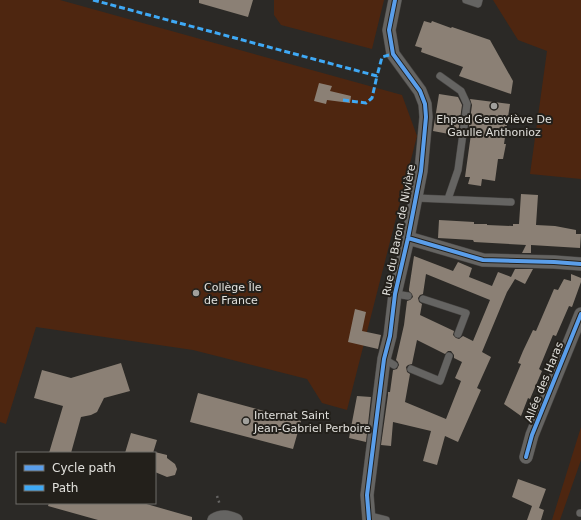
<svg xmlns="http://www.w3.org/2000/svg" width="581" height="520" viewBox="0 0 581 520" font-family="'DejaVu Sans',sans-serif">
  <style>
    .green { fill: #4e2610 }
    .building { fill: #8b8075; fill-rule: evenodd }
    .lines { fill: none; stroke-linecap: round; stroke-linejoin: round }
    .service-casing { stroke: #494745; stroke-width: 8 }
    .minor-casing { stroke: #494745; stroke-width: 14 }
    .path { stroke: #656462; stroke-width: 2.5; stroke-dasharray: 2 3; stroke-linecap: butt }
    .service { stroke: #656462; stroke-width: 7 }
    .minor { stroke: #656462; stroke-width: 13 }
    .quiet { stroke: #3fa9f5; stroke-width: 3; stroke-dasharray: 6 3; stroke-linecap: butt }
    .cycleway-casing { stroke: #23201b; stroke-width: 6 }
    .cycleway { stroke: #5a9eea; stroke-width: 4 }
    .poi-dot { fill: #a1a09c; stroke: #23201b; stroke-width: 1.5 }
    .labels { text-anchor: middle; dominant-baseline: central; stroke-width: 4; stroke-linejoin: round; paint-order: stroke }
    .poi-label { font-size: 11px; fill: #e1e0dc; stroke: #23201b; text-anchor: start }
    .street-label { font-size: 11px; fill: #e1e0dc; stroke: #23201b }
  </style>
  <rect width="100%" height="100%" fill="#2b2926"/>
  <path class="green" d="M 0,0 L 60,0 L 402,95 L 417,136 L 347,410 L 322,403 L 307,379 L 193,350 L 36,327 L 6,424 L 0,422 Z
    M 274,0 L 384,0 L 372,49 L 281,25 L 274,15 Z
    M 493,0 L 581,0 L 581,179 L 530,174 L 547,51 L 518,40 Z
    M 581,427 L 581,460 L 560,520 L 552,520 Z"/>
  <path class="building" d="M 199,0 L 253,0 L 248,17 L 199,3 Z
    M 424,21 L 431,23 L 432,21 L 451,28 L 452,27 L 490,40 L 513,81 L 511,94 L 459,76 L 463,67 L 421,52 L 422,48 L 415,46 Z
    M 319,83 L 332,86 L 330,91 L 351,96 L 350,103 L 327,100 L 326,104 L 314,101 Z
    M 439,94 L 458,97 L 462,105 L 458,133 L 450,131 L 449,134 L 433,131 Z
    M 470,99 L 510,104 L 504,144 L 506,144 L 503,159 L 498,159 L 495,181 L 482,179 L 481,186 L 468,184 L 470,177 L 465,177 L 471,134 L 468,134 L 472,105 Z
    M 521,194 L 538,195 L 536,225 L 555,226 L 576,230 L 576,234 L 581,234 L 580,248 L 531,245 L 531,253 L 522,253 L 526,245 L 474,242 L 473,240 L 438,238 L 439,220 L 474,222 L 474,224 L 487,224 L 487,225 L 513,226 L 513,224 L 519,224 Z
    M 414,256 L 453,271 L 458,262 L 472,268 L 469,277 L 492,286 L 498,272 L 511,277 L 515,269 L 533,269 L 525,284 L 515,279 L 507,292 L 482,352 L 491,357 L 477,388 L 481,390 L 458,442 L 445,436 L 437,465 L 423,461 L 431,431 L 393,422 L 391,446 L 381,445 L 388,395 L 388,392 L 390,392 L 393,370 L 397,369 L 399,365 L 398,362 L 396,360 L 404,325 L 407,301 L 410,300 L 413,297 L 412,294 L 409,291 L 409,289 ZM 426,274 L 490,300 L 473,341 L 463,336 L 459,339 L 456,338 L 453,335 L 454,331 L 420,315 L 422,304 L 419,302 L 418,298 L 420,295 L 423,294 ZM 417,340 L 445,354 L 448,351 L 451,351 L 454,355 L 454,358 L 462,362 L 455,378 L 461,381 L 446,419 L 405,402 L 410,374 L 407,372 L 406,367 L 408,365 L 412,364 Z
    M 571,274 L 581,278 L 581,282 L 572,307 L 569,306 L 556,336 L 553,335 L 539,369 L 542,371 L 530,399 L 528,398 L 521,416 L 504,404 L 521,364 L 518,363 L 523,351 L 533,330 L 536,331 L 554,289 L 558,290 L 564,279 L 571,281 Z
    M 355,309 L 366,312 L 362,331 L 381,335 L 378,349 L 348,342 Z
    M 121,363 L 130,391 L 104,398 L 97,412 L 91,415 L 81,417 L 71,453 L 49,453 L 63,406 L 34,398 L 42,370 L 71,378 Z
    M 198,393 L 301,421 L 293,449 L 190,422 Z
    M 357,396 L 371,397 L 366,442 L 349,438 Z
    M 131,433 L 157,440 L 153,453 L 125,453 Z
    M 155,452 L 167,455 L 167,458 L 175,464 L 177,469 L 175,475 L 167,477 L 155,472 Z
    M 518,479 L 546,489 L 539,508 L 544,510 L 541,520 L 527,520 L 532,506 L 512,497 Z
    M 49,503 L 143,503 L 192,517 L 192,520 L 98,520 L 48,506 Z"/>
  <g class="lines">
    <g class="service-casing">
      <path id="service" d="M 466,0 L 478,4 L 479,0
        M 440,76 L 461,91 L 467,104 L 458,170 L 448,199
        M 416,198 L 511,202
        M 395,294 L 408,296
        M 423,299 L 466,313 L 458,334
        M 384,359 L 394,365
        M 411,369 L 440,381 L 449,356
        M 580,513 L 581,513
        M 370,516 L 386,520"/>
    </g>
    <g class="minor-casing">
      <path id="minor" d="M 408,238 L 483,260 L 554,262 L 581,264
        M 526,457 L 532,435 L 581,314
        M 214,520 C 222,515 228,517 236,520
        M 369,520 L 367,495 L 384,359 L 390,336 L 395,294 L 408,238 L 421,171 L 426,117 L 425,104 L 420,91 L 393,54 L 389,30 L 395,0"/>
    </g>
    <path class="path" d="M 217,496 L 220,505"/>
    <use href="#service" class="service"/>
    <use href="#minor" class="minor"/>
    <path class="quiet" d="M 93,0 L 377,76 L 382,57 L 393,54
      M 343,100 L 366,103 L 372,98 L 377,76"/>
    <g class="cycleway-casing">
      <path id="cycleway" d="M 408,238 L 483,260 L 554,262 L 581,264
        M 526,457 L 532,435 L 581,314
        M 369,520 L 367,495 L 384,359 L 390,336 L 395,294 L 408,238 L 421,171 L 426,117 L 425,104 L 420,91 L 393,54 L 389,30 L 395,0"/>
    </g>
    <use href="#cycleway" class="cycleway"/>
  </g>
  <g class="poi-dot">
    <circle cx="494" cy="106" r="4"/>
    <circle cx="196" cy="293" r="4"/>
    <circle cx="246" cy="421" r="4"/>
  </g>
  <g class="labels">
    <g class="poi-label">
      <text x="494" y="119" text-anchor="middle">Ehpad Geneviève De<tspan x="494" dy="13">Gaulle Anthonioz</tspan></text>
      <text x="204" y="287">Collège Île<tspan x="204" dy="13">de France</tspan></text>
      <text x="254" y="415">Internat Saint<tspan x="254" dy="13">Jean-Gabriel Perboire</tspan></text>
    </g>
    <g class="street-label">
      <text transform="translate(399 230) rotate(-79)">Rue du Baron de Nivière</text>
      <text transform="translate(544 382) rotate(-68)">Allée des Haras</text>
    </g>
  </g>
  <rect x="16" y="452" width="140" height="52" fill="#23201b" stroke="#6f6d68"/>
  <rect x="24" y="465" width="20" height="6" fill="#5a9eea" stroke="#6f6d68"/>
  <text x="52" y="472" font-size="12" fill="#e1e0dc">Cycle path</text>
  <rect x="24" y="485" width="20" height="6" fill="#3fa9f5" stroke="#6f6d68"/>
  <text x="52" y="492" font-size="12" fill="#e1e0dc">Path</text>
</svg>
